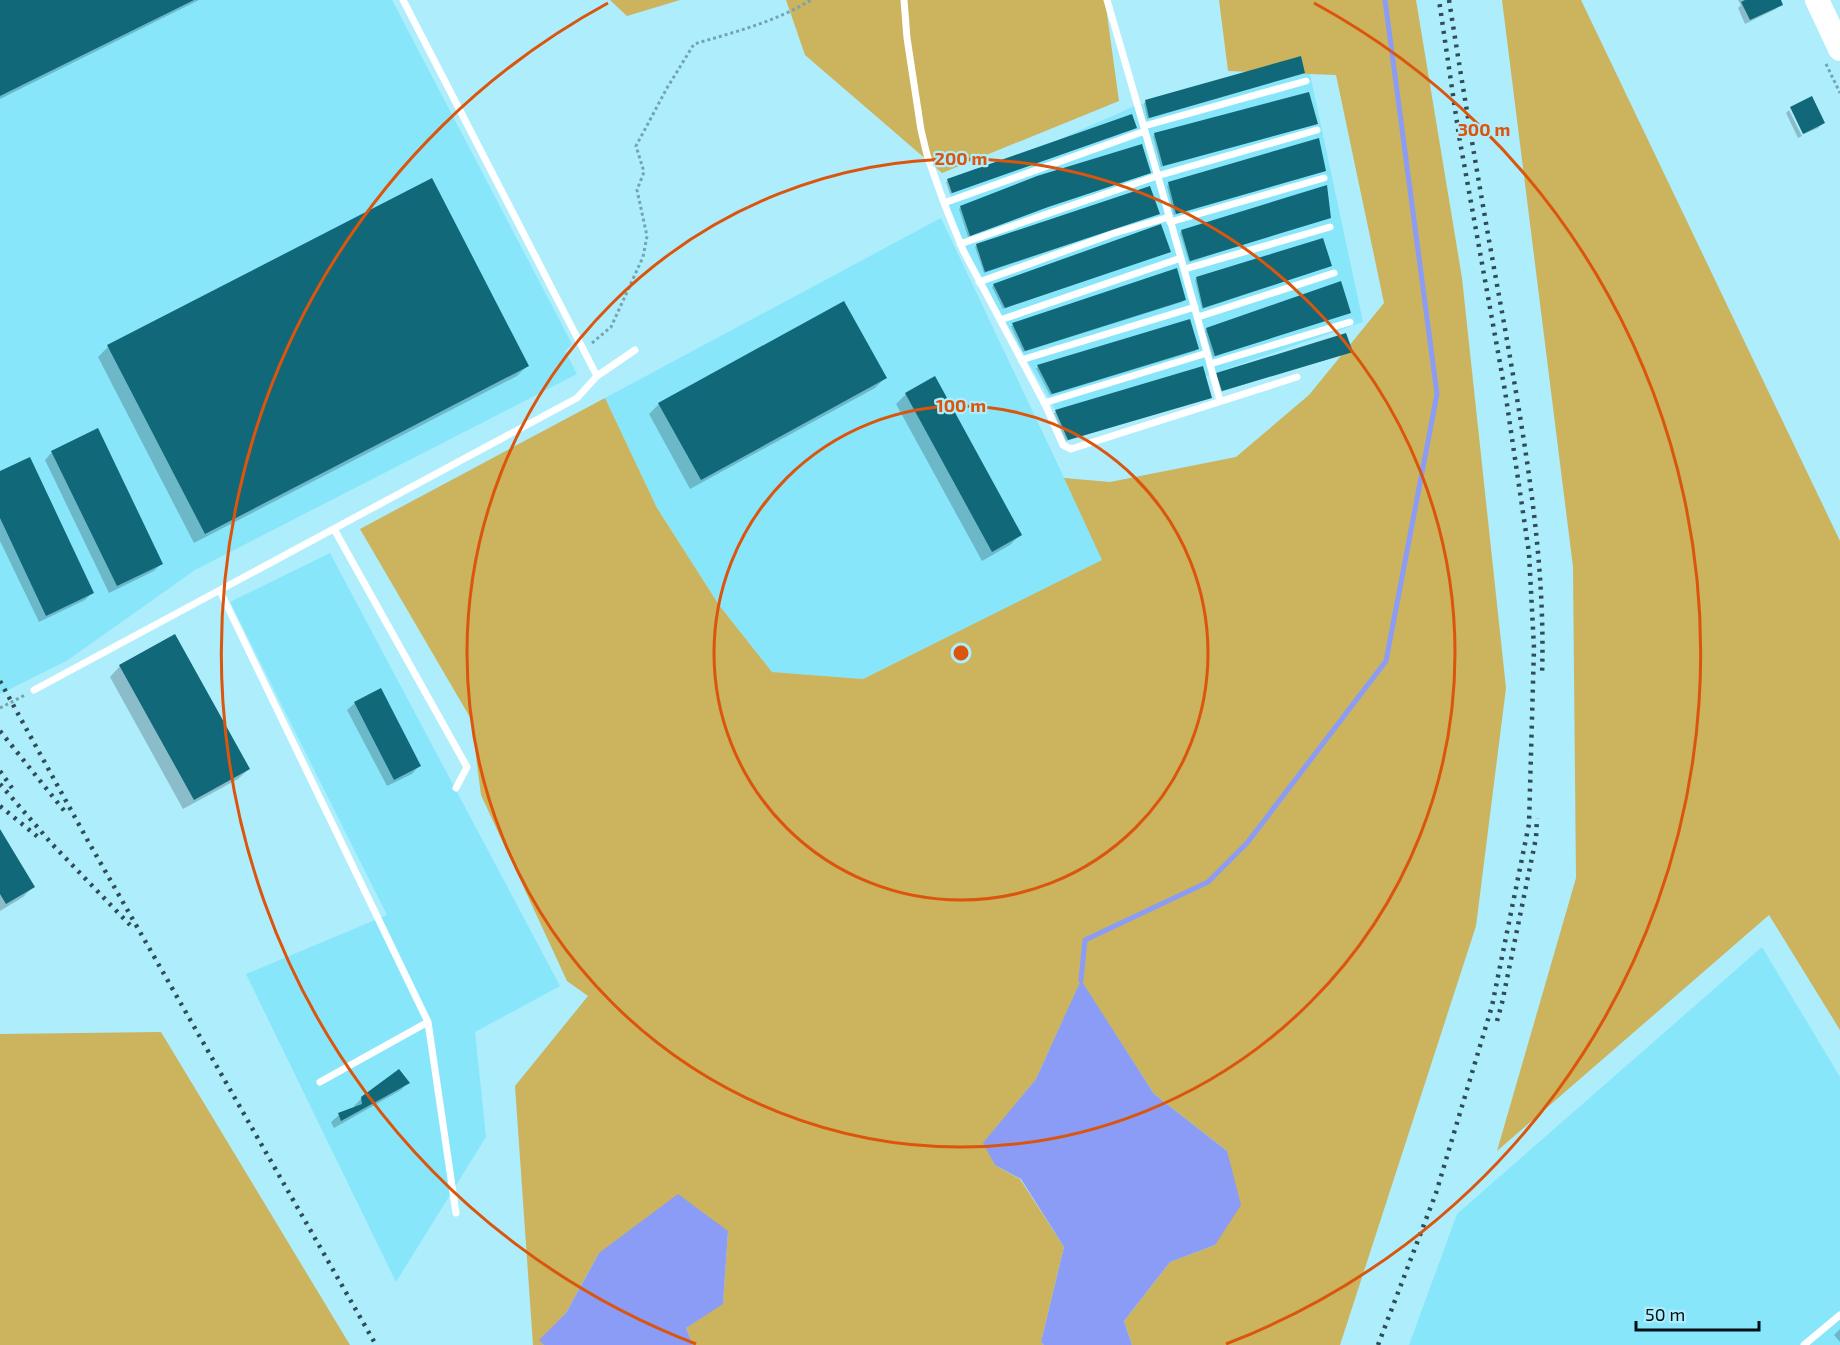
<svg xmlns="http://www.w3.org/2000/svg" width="1840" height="1345" viewBox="0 0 1840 1345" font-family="'Exo 2',sans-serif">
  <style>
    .built { fill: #88e6fb }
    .green { fill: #ccb35d }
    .water { fill: #8a9cf6 }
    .shadow { fill: #0003 }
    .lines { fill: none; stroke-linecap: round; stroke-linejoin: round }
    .stream { stroke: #8a9cf6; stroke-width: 5 }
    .building { fill: #116878 }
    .path { stroke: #74a4b0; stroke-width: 3; stroke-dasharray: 3 3; stroke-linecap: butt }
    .lane { stroke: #fff; stroke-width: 7 }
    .highway { stroke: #fff; stroke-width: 24 }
    .rail { stroke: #304c54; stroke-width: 4.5; stroke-dasharray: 3 6; stroke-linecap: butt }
    .ring { fill: none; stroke: #dc550c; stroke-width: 3 }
    .centre { fill: #dc550c; stroke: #adedfc; stroke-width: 3 }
    .ring-label { font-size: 18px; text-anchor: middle; font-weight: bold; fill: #dc550c; stroke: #adedfc; stroke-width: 4.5; stroke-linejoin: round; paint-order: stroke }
  </style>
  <rect width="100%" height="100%" fill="#adedfc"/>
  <path class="built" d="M 0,0 L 392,0 L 572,344 L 565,351 L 577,374 L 195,570 L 68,660 L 0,694 Z
    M 1308,65 L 1363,322 L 1064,425 L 946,217 L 952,187 L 1137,105 Z
    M 941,218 L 1103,560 L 863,679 L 772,672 L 719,605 L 657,508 L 605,398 Z
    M 330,553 L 560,986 L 475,1032 L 486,1137 L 396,1282 L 246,974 L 387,915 L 230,602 Z
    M 1762,947 L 1840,1077 L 1840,1345 L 1409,1345 L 1457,1214 Z"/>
  <path class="green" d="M 610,0 L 680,0 L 627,16 Z
    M 786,0 L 1105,0 L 1119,101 L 942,173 L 805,55 Z
    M 1219,0 L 1416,0 L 1462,278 L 1506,688 L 1476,926 L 1340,1345 L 1132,1345 L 1124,1321 L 1170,1262 L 1215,1245 L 1227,1151 L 1154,1094 L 1081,981 L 1036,1079 L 984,1143 L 995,1165 L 1020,1179 L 1064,1247 L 1041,1342 L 1044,1345 L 693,1345 L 686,1328 L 723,1303 L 728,1231 L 599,1253 L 566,1313 L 540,1340 L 544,1345 L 533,1345 L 515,1086 L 588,996 L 567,981 L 481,795 L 471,719 L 360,529 L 605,398 L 657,508 L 719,605 L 772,672 L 863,679 L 1102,560 L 1064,478 L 1110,482 L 1236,457 L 1309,395 L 1384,303 L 1336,75 L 1228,71 Z
    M 1502,0 L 1581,0 L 1840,541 L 1840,1030 L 1769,915 L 1497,1151 L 1576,878 L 1573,567 Z
    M 161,1032 L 350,1345 L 0,1345 L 0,1034 Z"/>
  <path class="water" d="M 1081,980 L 1154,1094 L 1227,1151 L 1241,1205 L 1215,1245 L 1170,1262 L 1124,1321 L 1132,1345 L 1044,1345 L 1041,1342 L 1064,1247 L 1021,1179 L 995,1165 L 983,1143 L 1036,1079 Z
    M 678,1194 L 728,1231 L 723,1304 L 686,1328 L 693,1345 L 544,1345 L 539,1340 L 566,1313 L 599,1253 Z"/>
  <path class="shadow" d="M 0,0 L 199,0 L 0,99 Z
    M 1738,0 L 1779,0 L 1781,4 L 1776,9 L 1745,24 L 1738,8 L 1741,5 Z
    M 1304,72 L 1302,74 L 1147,119 L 1144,103 L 1146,102 Z
    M 1792,108 L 1823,123 L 1818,128 L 1804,134 Z
    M 1789,110 L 1802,136 L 1798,138 L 1786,113 Z
    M 1316,124 L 1161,167 L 1153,136 L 1155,134 Z
    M 1135,128 L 950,194 L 946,182 L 948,180 Z
    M 1325,171 L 1174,215 L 1167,186 L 1169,184 Z
    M 1147,174 L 1045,208 L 968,237 L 959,209 L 961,207 Z
    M 1158,214 L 984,273 L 975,247 L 977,245 Z
    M 1330,217 L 1189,262 L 1180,233 L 1182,231 Z
    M 1169,252 L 1003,309 L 992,287 L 994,285 Z
    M 1330,266 L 1202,309 L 1195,280 L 1197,278 Z
    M 1176,269 L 1184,300 L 1182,302 L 1023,352 L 1011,326 Z
    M 1349,313 L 1213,357 L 1205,331 L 1207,329 Z
    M 1189,321 L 1197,349 L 1195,351 L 1050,395 L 1036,368 Z
    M 108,347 L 527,366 L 517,376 L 194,543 L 98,357 Z
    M 1351,352 L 1220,392 L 1215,376 L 1217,374 Z
    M 885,378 L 875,388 L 690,489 L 649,414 L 659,404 Z
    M 906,394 L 1020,535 L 1010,545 L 982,561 L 896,404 Z
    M 1211,397 L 1066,441 L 1054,413 L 1056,412 Z
    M 52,452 L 162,563 L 154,571 L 109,593 L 45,460 Z
    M 0,473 L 92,593 L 85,600 L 39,622 L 0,541 Z
    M 120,666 L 249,769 L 238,779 L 183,809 L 110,677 Z
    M 355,703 L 419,766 L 412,774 L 387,786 L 347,710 Z
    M 0,832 L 33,887 L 23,897 L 0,911 Z
    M 408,1082 L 401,1090 L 334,1128 L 331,1122 L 339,1115 L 354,1108 L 354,1106 L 362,1098 Z
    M 1840,1329 L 1840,1342 L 1834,1335 Z"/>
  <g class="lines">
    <path class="stream" d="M 1081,980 L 1085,940 L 1208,882 L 1247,843 L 1386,661 L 1437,394 L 1385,0"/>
  </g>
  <path class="building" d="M 0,0 L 194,0 L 0,96 Z
    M 1745,0 L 1781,0 L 1783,5 L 1750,20 L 1741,2 Z
    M 1301,56 L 1305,73 L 1149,118 L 1145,100 Z
    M 1309,92 L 1318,124 L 1163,166 L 1154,133 Z
    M 1812,96 L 1825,123 L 1803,134 L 1790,107 Z
    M 1132,114 L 1137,128 L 952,193 L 947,179 Z
    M 1319,138 L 1326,171 L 1176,214 L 1168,182 Z
    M 1142,144 L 1151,173 L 1048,207 L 970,236 L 960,206 L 1037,176 Z
    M 432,178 L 529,366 L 205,534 L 107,345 Z
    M 1327,185 L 1331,218 L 1190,261 L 1181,230 Z
    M 1150,186 L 1160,214 L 985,272 L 976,244 Z
    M 1161,224 L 1171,252 L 1005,308 L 993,284 Z
    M 1323,238 L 1332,266 L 1203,308 L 1196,277 Z
    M 1177,268 L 1186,300 L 1025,351 L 1012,323 Z
    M 1341,281 L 1351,313 L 1215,356 L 1206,328 Z
    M 844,301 L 887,378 L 701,480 L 658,403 Z
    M 1190,319 L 1199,349 L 1052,394 L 1037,365 Z
    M 1346,333 L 1353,352 L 1222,391 L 1216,373 Z
    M 1203,366 L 1212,398 L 1068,440 L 1055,410 Z
    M 935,376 L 1022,535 L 992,552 L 905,393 Z
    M 98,428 L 163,564 L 117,586 L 51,451 Z
    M 30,457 L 94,593 L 46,616 L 0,518 L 0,471 Z
    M 175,634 L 250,769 L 194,800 L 119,665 Z
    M 381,688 L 421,766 L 394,780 L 354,702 Z
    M 0,829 L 35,887 L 6,904 L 0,894 Z
    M 399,1069 L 410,1083 L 341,1121 L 338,1113 L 362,1104 L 361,1097 Z"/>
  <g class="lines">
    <path class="path" d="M 1826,64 L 1840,93
      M 592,343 L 611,327 L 643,257 L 647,236 L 637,190 L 644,172 L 636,146 L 667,88 L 694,44 C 735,32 775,22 811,0
      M 0,708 L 25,695"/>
    <path class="lane" d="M 403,0 L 597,376
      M 904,0 L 907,38 L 921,130 L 927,155 L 944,203 L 963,250 L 1046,406 L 1063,445 L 1071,449 L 1297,377
      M 1107,0 C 1146,133 1184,267 1220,401
      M 1144,126 L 1306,81
      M 944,203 L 1145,131
      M 1170,222 L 1324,178
      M 960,244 L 1157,176 L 1317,130
      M 1185,269 L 1330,227
      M 979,282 L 1115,233 L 1169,217
      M 1198,317 L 1334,273
      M 1000,320 L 1181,258
      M 1021,360 L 1195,307
      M 1210,364 L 1350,322
      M 1044,403 L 1207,353
      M 334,529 L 467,767 L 456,788
      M 220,591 L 428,1022 L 320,1082
      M 34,690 L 577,398 L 597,376 L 635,350
      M 428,1022 L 456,1213
      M 1804,1345 L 1840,1315"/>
    <path class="highway" d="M 1817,0 L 1840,49"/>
    <path class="rail" d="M 1449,0 C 1466,108 1484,215 1504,323 C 1524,438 1546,557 1542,675
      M 0,681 L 88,841 L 376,1345
      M 0,731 L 66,813
      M 0,771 L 12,788
      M 0,784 L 52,844 L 130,925
      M 0,806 L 38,837
      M 1497,1021 L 1502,1003 L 1536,838 L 1537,818
      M 1378,1345 L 1436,1193 L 1492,1006 L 1529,824 L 1534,648 L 1529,553 L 1505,391 L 1459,136 L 1439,0"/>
  </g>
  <g class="ring">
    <circle cx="961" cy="653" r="247"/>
    <circle cx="961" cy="653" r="494"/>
    <path d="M696 1344A740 740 0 0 1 608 3M1314 3A740 740 0 0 1 1226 1344"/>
  </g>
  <circle cx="961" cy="653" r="9" class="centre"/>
  <g class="ring-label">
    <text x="1484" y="136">300 m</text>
    <text x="961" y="165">200 m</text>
    <text x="961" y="412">100 m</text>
  </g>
  <path d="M1636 1321v9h123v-9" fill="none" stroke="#000f14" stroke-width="3"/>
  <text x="1645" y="1321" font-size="18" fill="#000f14" stroke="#adedfc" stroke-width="4.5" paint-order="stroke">50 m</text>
</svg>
